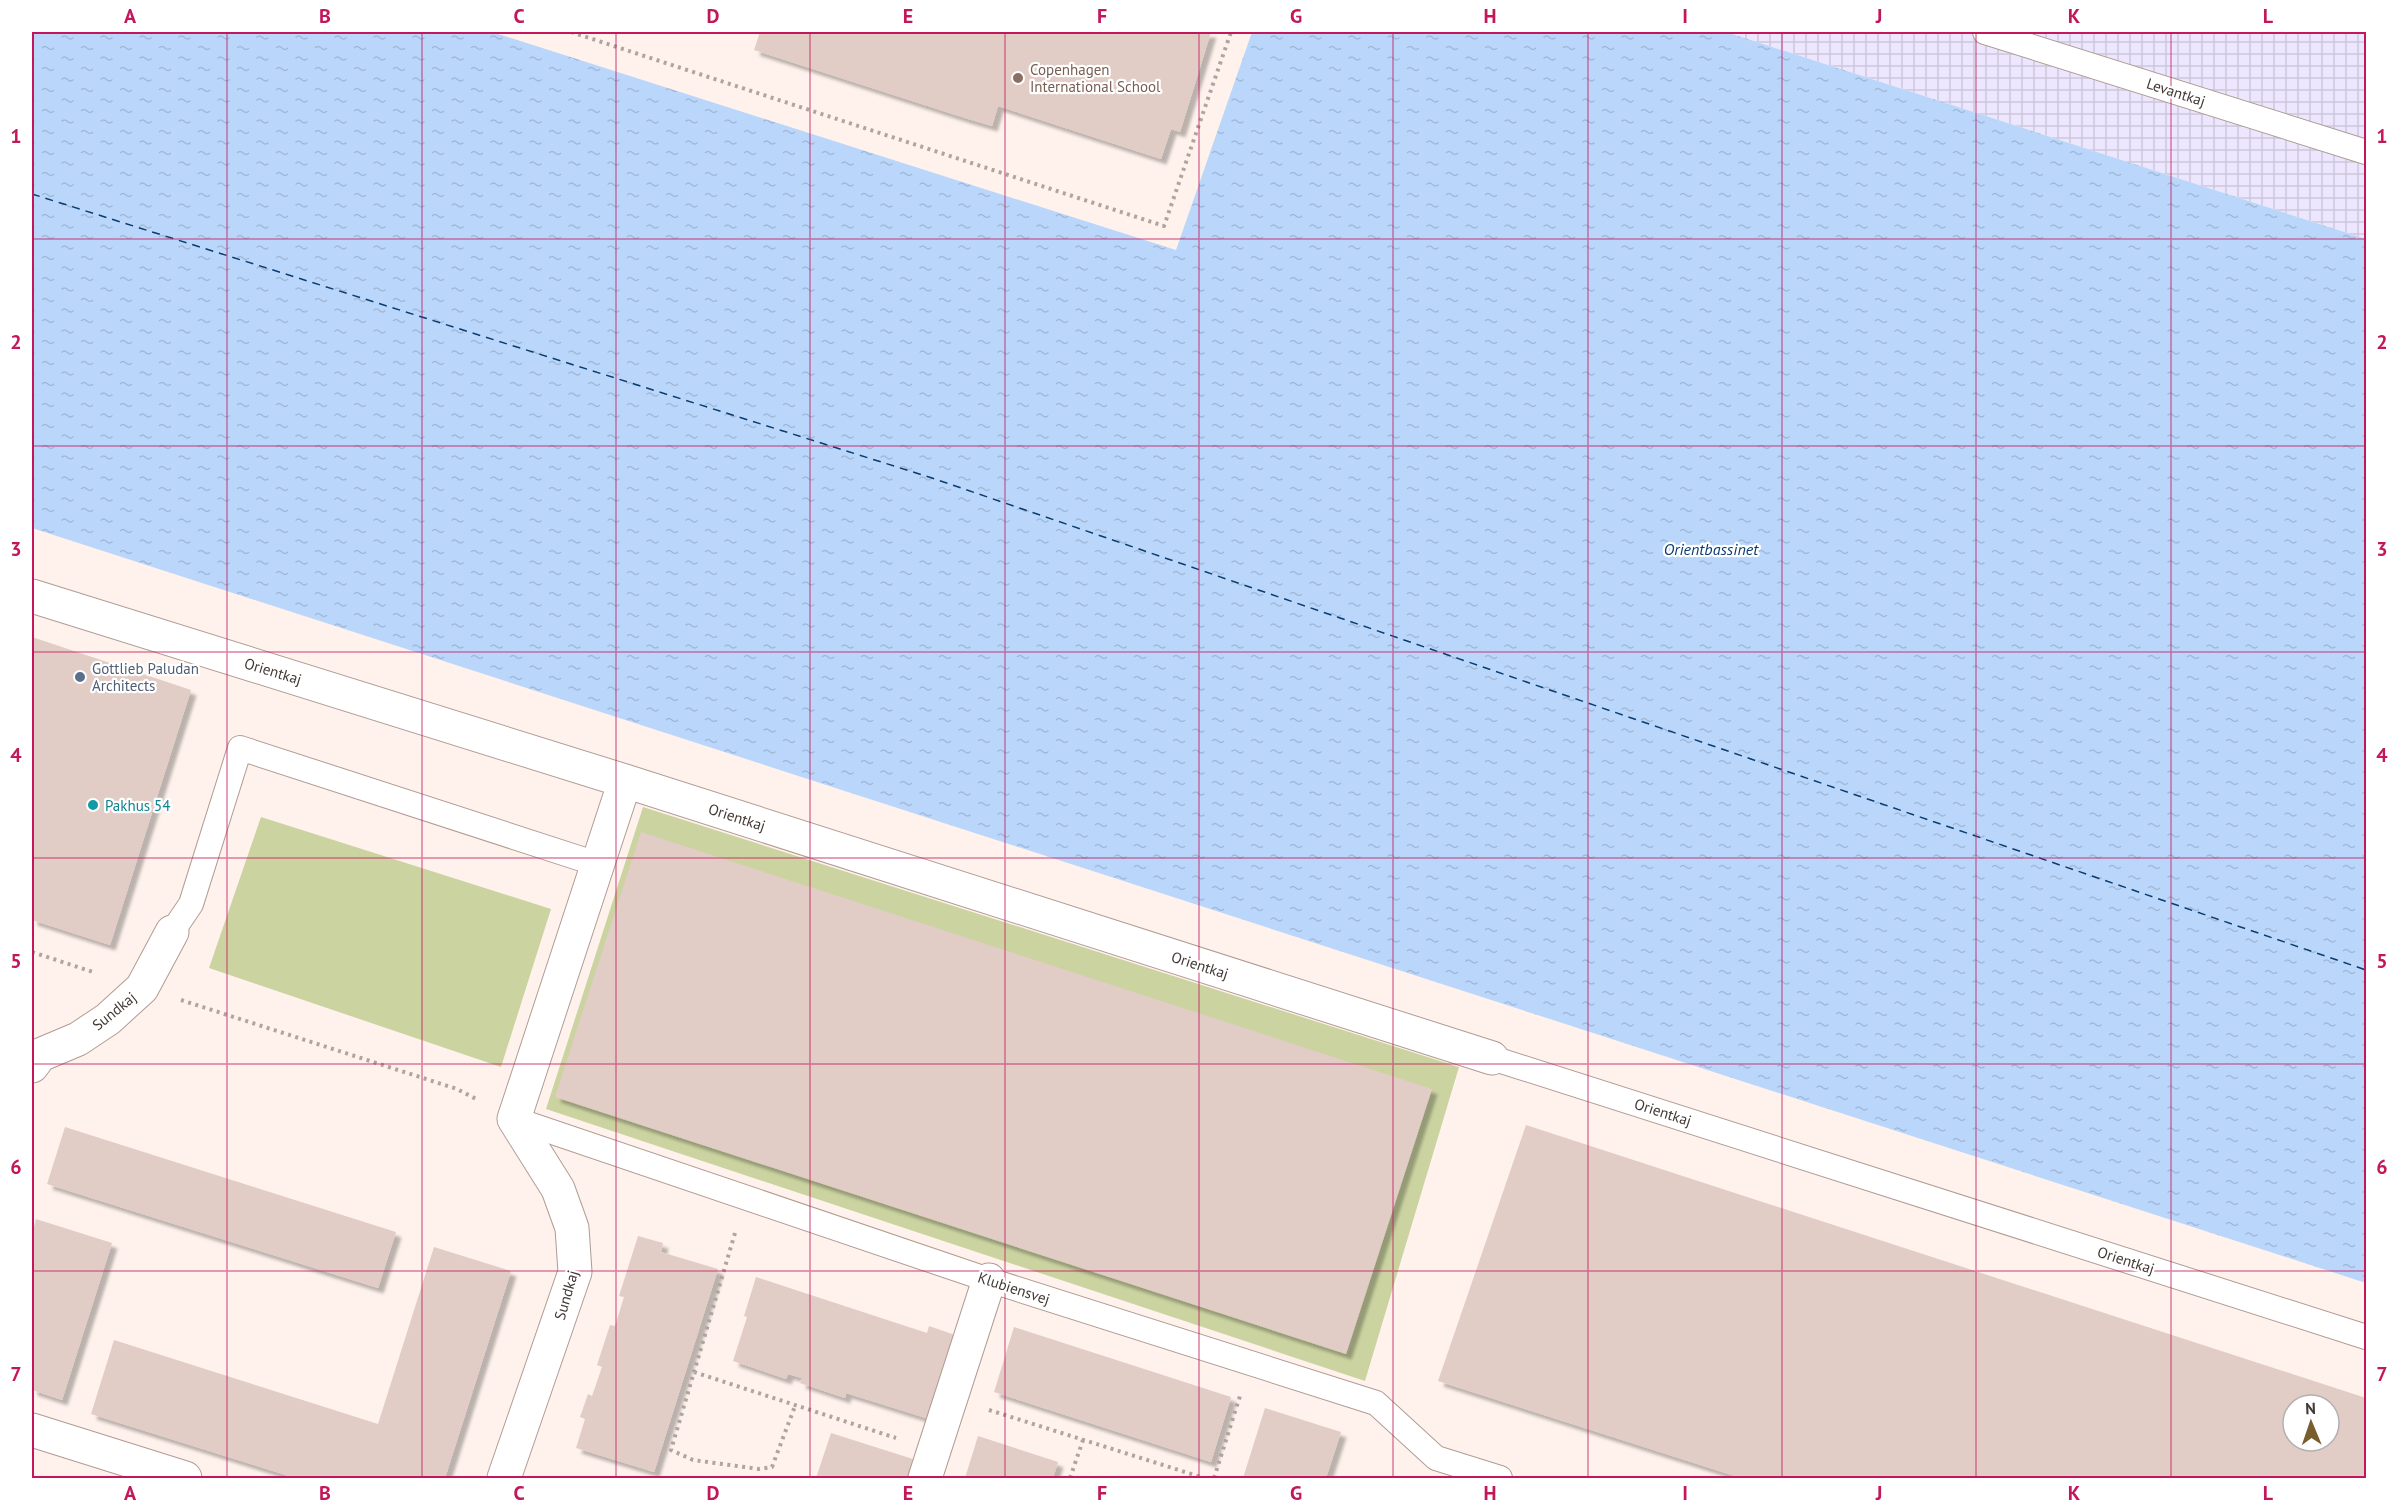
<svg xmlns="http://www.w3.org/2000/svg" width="2398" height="1510" viewBox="0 0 2398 1510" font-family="'PT Sans',sans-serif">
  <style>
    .industrial { fill: url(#industrial-grid) }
    .grass { fill: #cbd3a1 }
    .water { fill: url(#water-ripples) }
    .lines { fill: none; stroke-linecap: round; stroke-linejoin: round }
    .ferry { stroke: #093c70; stroke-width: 1.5; stroke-dasharray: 8 6; stroke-linecap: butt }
    .building { fill: #e2ccc6; fill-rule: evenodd; filter: url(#shadow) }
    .service-casing { stroke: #b09c94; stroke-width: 26 }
    .minor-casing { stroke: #b09c94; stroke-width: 35 }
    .path { stroke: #b0a4a0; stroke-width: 4; stroke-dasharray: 3 4.5; stroke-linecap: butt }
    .service { stroke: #fff; stroke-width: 24 }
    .minor { stroke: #fff; stroke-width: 33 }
    .grid { fill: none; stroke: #c2185b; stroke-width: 1.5; stroke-opacity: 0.55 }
    .education-dot { fill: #8d6e63; stroke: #fff; stroke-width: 2 }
    .service-dot { fill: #5c6f8a; stroke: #fff; stroke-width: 2 }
    .culture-dot { fill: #0f9aa8; stroke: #fff; stroke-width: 2 }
    .labels { text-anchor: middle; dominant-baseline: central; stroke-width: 4.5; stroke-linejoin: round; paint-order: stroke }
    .education-label { font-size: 15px; fill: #785e54; stroke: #fff; text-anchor: start }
    .street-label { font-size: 15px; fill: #423936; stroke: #fff }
    .service-label { font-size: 15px; fill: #4e5e75; stroke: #fff; text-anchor: start }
    .culture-label { font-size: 15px; fill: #0d838f; stroke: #fff; text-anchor: start }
    .water-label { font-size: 16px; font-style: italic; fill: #093c70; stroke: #fff }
    .neatline { fill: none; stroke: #c2185b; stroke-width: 2 }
    .grid-label { font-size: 20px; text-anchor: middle; font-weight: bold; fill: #c2185b }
  </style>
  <defs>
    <pattern id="industrial-grid" width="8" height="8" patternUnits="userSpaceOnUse" patternTransform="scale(1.5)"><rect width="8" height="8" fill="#ece7fe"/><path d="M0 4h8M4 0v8" fill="none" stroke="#ccc7da"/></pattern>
    <pattern id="water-ripples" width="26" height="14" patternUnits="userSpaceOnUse" patternTransform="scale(1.5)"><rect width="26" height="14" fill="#bad7fb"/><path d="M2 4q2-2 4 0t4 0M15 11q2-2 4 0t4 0" fill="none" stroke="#a1b9d8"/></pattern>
    <filter id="shadow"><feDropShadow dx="5.5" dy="5.5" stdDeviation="1.5" flood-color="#0004"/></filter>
  </defs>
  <rect width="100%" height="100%" fill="#fff2ec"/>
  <path class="industrial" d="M 1726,32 L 2366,32 L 2366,239 Z"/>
  <path class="grass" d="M 643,807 L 1459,1067 L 1365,1381 L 546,1109 Z
    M 261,817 L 551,909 L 501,1067 L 209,968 Z"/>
  <path class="water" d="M 32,32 L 492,32 L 1176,250 L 1252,32 L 1726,32 L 2366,239 L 2366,1283 L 32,528 Z"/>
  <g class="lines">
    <path class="ferry" d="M 32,194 L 932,478 L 2366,970"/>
  </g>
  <path class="building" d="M 760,32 L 1211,32 L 1180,132 L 1171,129 L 1161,159 L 998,106 L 992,126 L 965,118 L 754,50 Z
    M 32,637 L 191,690 L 110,945 L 32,920 Z
    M 641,832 L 1432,1089 L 1346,1354 L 555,1097 Z
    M 1526,1125 L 2366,1398 L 2366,1478 L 1741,1478 L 1438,1381 ZM 2293,1405 L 2329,1405 L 2329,1441 L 2293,1441 Z
    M 65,1127 L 396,1232 L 378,1288 L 47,1184 Z
    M 36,1219 L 112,1243 L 62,1400 L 32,1390 L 32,1234 Z
    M 638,1236 L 663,1243 L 661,1252 L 718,1269 L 654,1472 L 576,1448 L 585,1419 L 580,1417 L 588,1394 L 592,1396 L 602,1367 L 597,1365 L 610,1325 L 615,1326 L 624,1297 L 619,1296 Z
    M 434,1247 L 511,1271 L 445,1478 L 295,1478 L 91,1414 L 114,1340 L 378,1424 Z
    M 756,1277 L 927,1333 L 929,1326 L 961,1337 L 929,1419 L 846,1393 L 845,1398 L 800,1383 L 802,1378 L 788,1374 L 786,1379 L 733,1361 L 747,1317 L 744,1316 Z
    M 1014,1327 L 1231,1397 L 1211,1462 L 994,1392 Z
    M 1265,1408 L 1341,1432 L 1326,1478 L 1243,1478 Z
    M 831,1433 L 913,1459 L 906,1478 L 816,1478 Z
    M 978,1436 L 1058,1462 L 1053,1478 L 965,1478 Z"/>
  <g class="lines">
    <g class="service-casing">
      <path id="service" d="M 1985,32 L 2366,152
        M 172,932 L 191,904 L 240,748 L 597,864
        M 1492,1058 L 2366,1337
        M 514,1119 L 989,1280 L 1376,1403 L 1436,1458 L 1500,1478"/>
    </g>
    <g class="minor-casing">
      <path id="minor" d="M 32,596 L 625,781 L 1492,1058
        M 32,1066 L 40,1055 L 78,1039 L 108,1019 L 142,988 L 172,932
        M 32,1430 L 185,1478
        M 504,1478 L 575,1272 L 572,1228 L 558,1189 L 514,1119 L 625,781
        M 925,1478 L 989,1280"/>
    </g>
    <path class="path" d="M 571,32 L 1164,226 L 1231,32
      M 32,952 L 96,973
      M 181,1000 L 457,1089 L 478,1100
      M 735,1233 L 671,1450 L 693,1460 L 759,1469 L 772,1467 L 795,1406
      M 694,1372 L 896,1438
      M 989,1410 L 1204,1478
      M 1070,1478 L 1083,1440
      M 1214,1478 L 1240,1396"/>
    <use href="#service" class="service"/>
    <use href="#minor" class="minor"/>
  </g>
  <path class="grid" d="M 227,32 L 227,1478M 422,32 L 422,1478M 616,32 L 616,1478M 810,32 L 810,1478M 1005,32 L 1005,1478M 1199,32 L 1199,1478M 1393,32 L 1393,1478M 1588,32 L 1588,1478M 1782,32 L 1782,1478M 1976,32 L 1976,1478M 2171,32 L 2171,1478M 32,239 L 2366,239M 32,446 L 2366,446M 32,652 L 2366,652M 32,858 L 2366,858M 32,1064 L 2366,1064M 32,1271 L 2366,1271"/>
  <circle class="education-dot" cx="1018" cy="78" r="6"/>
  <circle class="service-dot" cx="80" cy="677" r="6"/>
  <circle class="culture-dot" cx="93" cy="805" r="6"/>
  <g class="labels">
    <g class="education-label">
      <text x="1030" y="69">Copenhagen<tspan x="1030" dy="17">International School</tspan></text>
    </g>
    <g class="street-label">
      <text transform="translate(2176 92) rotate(18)">Levantkaj</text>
      <text transform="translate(273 671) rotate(17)">Orientkaj</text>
      <text transform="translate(737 817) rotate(18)">Orientkaj</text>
      <text transform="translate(1200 965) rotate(18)">Orientkaj</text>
      <text transform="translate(114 1011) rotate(-39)">Sundkaj</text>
      <text transform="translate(1663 1112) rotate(18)">Orientkaj</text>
      <text transform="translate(2126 1260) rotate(18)">Orientkaj</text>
      <text transform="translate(1014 1288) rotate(18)">Klubiensvej</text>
      <text transform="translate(566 1295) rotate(-74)">Sundkaj</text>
    </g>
    <g class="service-label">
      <text x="92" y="668">Gottlieb Paludan<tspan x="92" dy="17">Architects</tspan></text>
    </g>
    <g class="culture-label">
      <text x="105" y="805">Pakhus 54</text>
    </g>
    <g class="water-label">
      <text x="1711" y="549">Orientbassinet</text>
    </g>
  </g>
  <rect width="2398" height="1510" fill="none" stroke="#ffffff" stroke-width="66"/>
  <g transform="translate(2311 1423) rotate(358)"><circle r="28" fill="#ffffff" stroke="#b3b0af" stroke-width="1.5"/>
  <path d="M0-4.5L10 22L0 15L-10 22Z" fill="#785d2f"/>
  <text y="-9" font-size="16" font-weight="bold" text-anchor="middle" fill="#423936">N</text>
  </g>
  <rect x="33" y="33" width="2332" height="1444" class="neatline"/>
  <g class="grid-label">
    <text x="130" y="23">A</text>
    <text x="325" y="23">B</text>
    <text x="519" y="23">C</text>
    <text x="713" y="23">D</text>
    <text x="908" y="23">E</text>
    <text x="1102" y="23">F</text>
    <text x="1296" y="23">G</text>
    <text x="1490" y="23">H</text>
    <text x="1685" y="23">I</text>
    <text x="1879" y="23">J</text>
    <text x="2074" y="23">K</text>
    <text x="2268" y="23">L</text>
    <text x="16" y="143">1</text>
    <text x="2382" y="143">1</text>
    <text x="16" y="349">2</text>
    <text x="2382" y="349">2</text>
    <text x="16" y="556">3</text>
    <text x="2382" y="556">3</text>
    <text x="16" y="762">4</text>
    <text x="2382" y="762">4</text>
    <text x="16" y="968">5</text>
    <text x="2382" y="968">5</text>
    <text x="16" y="1174">6</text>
    <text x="2382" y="1174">6</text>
    <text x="16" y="1381">7</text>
    <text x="2382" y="1381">7</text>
    <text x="130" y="1500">A</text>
    <text x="325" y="1500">B</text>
    <text x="519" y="1500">C</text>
    <text x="713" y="1500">D</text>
    <text x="908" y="1500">E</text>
    <text x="1102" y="1500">F</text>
    <text x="1296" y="1500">G</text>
    <text x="1490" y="1500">H</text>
    <text x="1685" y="1500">I</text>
    <text x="1879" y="1500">J</text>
    <text x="2074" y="1500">K</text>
    <text x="2268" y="1500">L</text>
  </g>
</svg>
